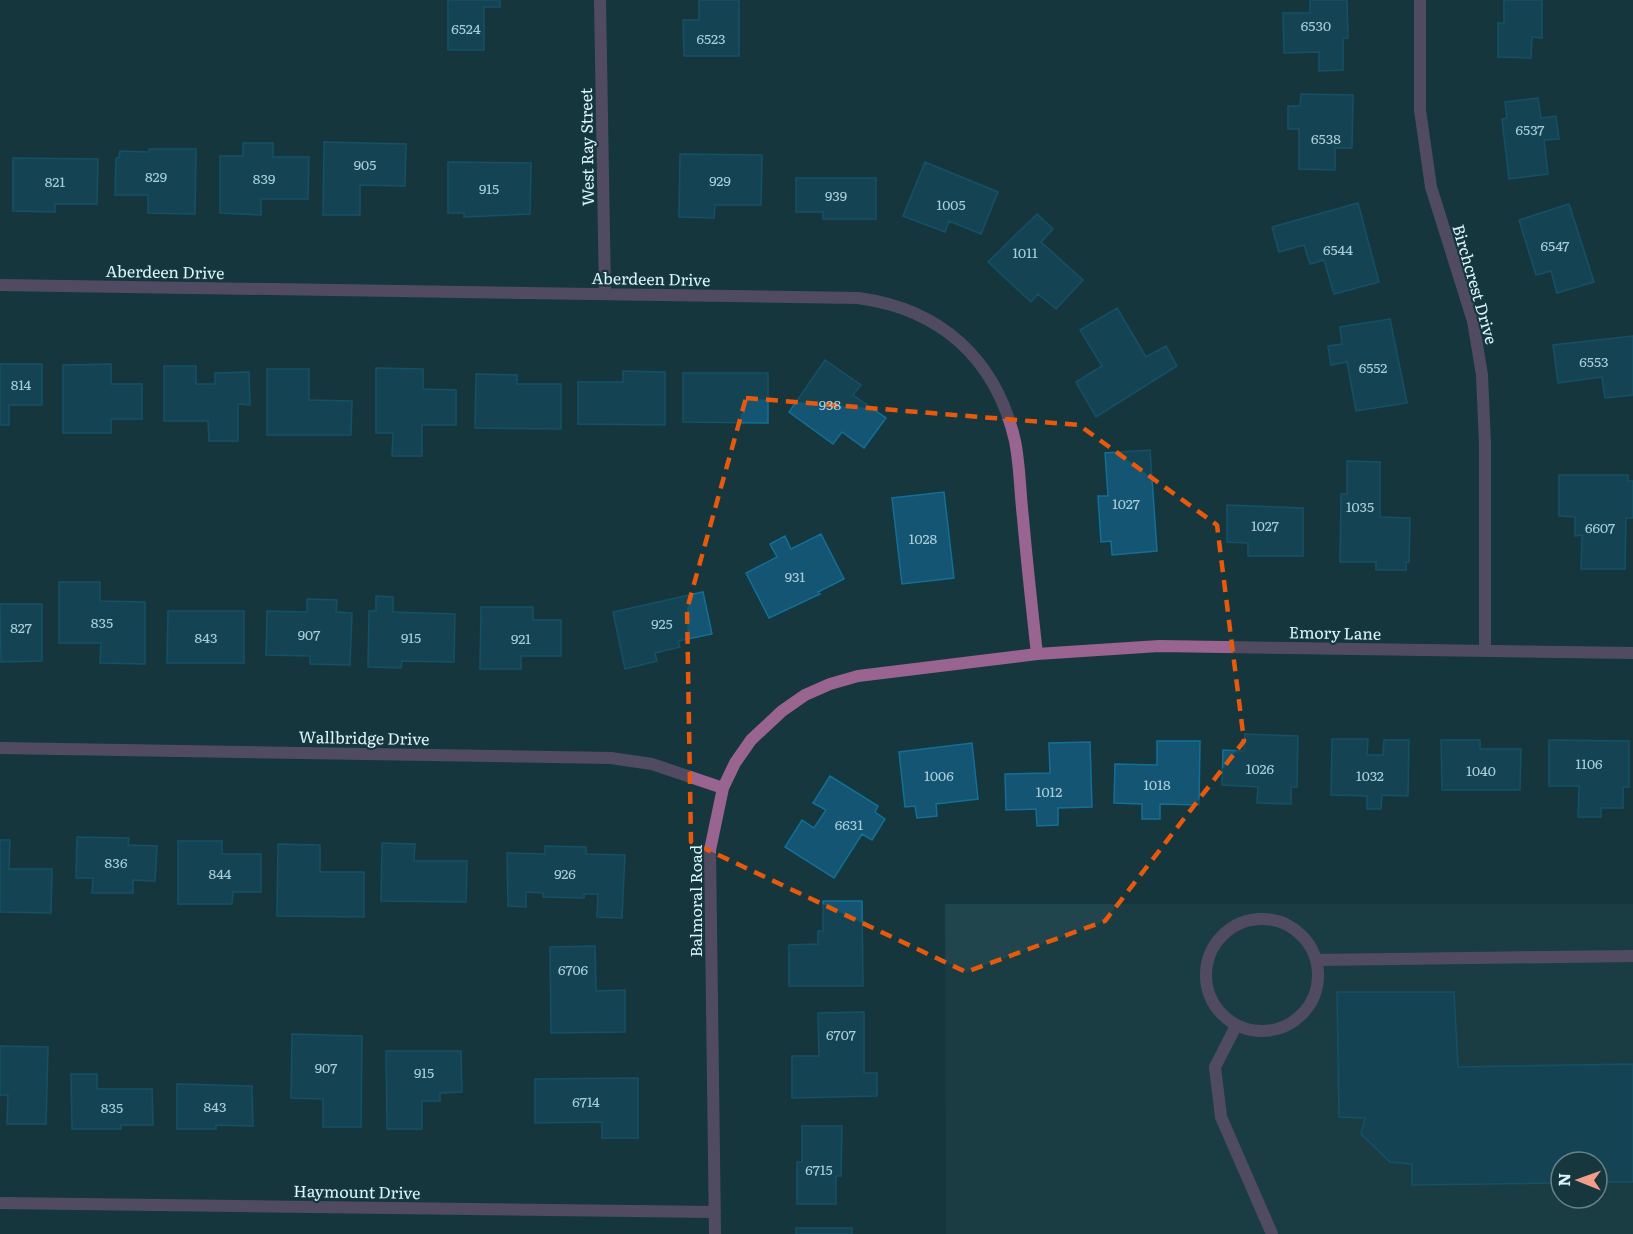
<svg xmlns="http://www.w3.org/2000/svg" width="1633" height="1234" viewBox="0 0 1633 1234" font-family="Literata,serif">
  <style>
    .built { fill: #21454d; fill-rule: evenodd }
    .building { fill: #135572; stroke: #146f96; stroke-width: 1.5 }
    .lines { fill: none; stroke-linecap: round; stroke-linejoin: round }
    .service { stroke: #9a6491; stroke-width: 12 }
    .minor { stroke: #9a6491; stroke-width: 12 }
    .marked { fill: none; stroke: #e8590c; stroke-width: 4.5; stroke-dasharray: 12 8; stroke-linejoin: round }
    .labels { text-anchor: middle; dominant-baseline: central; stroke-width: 4.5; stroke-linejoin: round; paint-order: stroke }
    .number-label { font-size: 14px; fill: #a9ceda }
    .street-label { font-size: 16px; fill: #dbf6fc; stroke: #16373d }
  </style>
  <rect width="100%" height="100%" fill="#16373d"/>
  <path class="built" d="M 945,904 L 1633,904 L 1633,1234 L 946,1234 ZM 1561,1162 L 1597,1162 L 1597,1198 L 1561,1198 Z"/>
  <path class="building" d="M 448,0 L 500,0 L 500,7 L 484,7 L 484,50 L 448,50 Z
    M 699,0 L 739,0 L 739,56 L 684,56 L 683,20 L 699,20 Z
    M 1310,0 L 1347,0 L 1348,38 L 1343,38 L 1343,70 L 1319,71 L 1319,52 L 1284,53 L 1283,13 L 1310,13 Z
    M 1504,0 L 1542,0 L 1542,38 L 1532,37 L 1531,58 L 1498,57 L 1498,23 L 1504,23 Z
    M 1301,94 L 1353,95 L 1352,148 L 1335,148 L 1335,170 L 1299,169 L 1299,129 L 1288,129 L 1288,106 L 1300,106 Z
    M 1538,98 L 1541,118 L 1556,116 L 1559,139 L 1544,140 L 1548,174 L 1509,179 L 1502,119 L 1507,118 L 1505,102 Z
    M 324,142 L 406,144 L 405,186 L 360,185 L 360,215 L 323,215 Z
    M 243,143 L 273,143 L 273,157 L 309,157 L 308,199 L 261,199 L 261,215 L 220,213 L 220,156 L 243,156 Z
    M 149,149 L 196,149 L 195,214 L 148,213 L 148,195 L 115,195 L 116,158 L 119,158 L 120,151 L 149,152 Z
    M 680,154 L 762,155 L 761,205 L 715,205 L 714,218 L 679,217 Z
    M 13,158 L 98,159 L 97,204 L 55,204 L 55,212 L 13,211 Z
    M 448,162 L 531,163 L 530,214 L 464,217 L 464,213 L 448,213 Z
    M 925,162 L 998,192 L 981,234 L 949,221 L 945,232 L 903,216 Z
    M 796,178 L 876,178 L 876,219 L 823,219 L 823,212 L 796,212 Z
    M 1358,203 L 1379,282 L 1334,294 L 1324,260 L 1310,264 L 1304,245 L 1279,252 L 1272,227 Z
    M 1569,204 L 1594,282 L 1557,293 L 1551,271 L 1536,275 L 1519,220 Z
    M 1037,214 L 1053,229 L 1041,242 L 1083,280 L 1056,309 L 1038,294 L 1031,302 L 988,262 Z
    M 1117,308 L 1146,357 L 1166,346 L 1177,366 L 1096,417 L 1076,382 L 1102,366 L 1080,330 Z
    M 1390,319 L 1407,403 L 1356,411 L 1347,362 L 1331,365 L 1328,346 L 1342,344 L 1340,327 Z
    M 1633,336 L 1633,395 L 1605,398 L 1602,377 L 1558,383 L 1553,345 Z
    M 825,360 L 861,385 L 853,395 L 886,418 L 864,448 L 842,432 L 833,444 L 789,412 Z
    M 0,364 L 42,364 L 42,405 L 9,405 L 9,425 L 0,425 Z
    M 111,364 L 111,384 L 142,384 L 142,419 L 111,419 L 111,433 L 63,433 L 63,365 Z
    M 164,366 L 196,366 L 196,384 L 215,384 L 215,373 L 249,372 L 250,405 L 238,404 L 238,441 L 209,441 L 208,421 L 164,421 Z
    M 376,368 L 423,369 L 423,389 L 456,390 L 456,425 L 422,425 L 422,456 L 392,456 L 393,433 L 376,433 Z
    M 267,369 L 309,369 L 309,400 L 352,401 L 351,435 L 267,435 Z
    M 623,371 L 665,372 L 665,425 L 578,424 L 578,382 L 623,382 Z
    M 683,373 L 768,373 L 768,423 L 683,422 Z
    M 476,374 L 517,375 L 517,384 L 561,384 L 561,429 L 475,428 Z
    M 1150,450 L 1157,551 L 1112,555 L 1111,541 L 1101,542 L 1098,496 L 1108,496 L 1105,453 Z
    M 1347,461 L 1380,462 L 1380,517 L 1410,518 L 1409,562 L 1406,562 L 1406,570 L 1376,570 L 1376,562 L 1340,562 L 1341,494 L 1347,494 Z
    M 1559,475 L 1628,475 L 1628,481 L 1633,481 L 1633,518 L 1626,518 L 1625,569 L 1581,569 L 1582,535 L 1575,536 L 1575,517 L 1559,516 Z
    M 944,492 L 954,578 L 902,584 L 892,498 Z
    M 1227,505 L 1303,508 L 1303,556 L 1248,556 L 1248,543 L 1227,542 Z
    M 821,534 L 844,579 L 818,592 L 820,594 L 769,618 L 746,573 L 777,557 L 770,544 L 785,536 L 791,549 Z
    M 59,582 L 100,582 L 100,601 L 145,602 L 145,664 L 100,663 L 101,643 L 59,643 Z
    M 703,592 L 712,634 L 678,641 L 680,647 L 655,653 L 657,661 L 625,669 L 613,612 Z
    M 376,596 L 393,597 L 393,612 L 455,614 L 454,662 L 402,661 L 401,668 L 368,667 L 369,611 L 376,611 Z
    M 307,599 L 337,600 L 336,612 L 352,613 L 350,665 L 310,664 L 310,656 L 266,655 L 267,611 L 307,612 Z
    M 0,604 L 42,604 L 42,661 L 1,662 Z
    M 481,607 L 533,607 L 533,620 L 561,620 L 561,656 L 521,656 L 521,669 L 480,669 Z
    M 168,611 L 244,611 L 244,663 L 167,663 Z
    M 1245,734 L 1298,736 L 1297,787 L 1291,787 L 1291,804 L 1257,803 L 1258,787 L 1222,785 L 1223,750 L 1244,751 Z
    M 1332,739 L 1368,739 L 1367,755 L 1383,755 L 1384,740 L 1409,740 L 1408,796 L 1382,795 L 1381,809 L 1367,809 L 1367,796 L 1331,795 Z
    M 1441,740 L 1480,740 L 1480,749 L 1521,749 L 1520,790 L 1442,790 Z
    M 1549,740 L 1629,741 L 1629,787 L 1623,787 L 1623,808 L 1601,808 L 1601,817 L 1578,817 L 1579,786 L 1549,786 Z
    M 1157,741 L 1200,741 L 1199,805 L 1160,804 L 1160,819 L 1142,819 L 1142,804 L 1114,803 L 1115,764 L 1157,765 Z
    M 1090,742 L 1092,807 L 1058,808 L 1058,825 L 1037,826 L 1036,809 L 1006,810 L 1005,774 L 1050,773 L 1049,743 Z
    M 972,743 L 978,799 L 936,804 L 937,816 L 917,818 L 915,806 L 905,807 L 899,752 Z
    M 830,776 L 878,806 L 875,812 L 885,819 L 872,840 L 862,834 L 834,878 L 785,847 L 802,820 L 814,828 L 826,810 L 813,803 Z
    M 77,837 L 129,838 L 128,845 L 157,846 L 155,881 L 133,880 L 133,893 L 92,893 L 93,878 L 76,878 Z
    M 0,840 L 10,840 L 9,869 L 52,869 L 51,913 L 0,912 Z
    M 178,841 L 222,841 L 222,854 L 261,854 L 261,892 L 233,892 L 232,904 L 178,904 Z
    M 382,843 L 415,844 L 414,861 L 467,861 L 466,902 L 381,901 Z
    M 278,844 L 320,845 L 320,872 L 364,872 L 364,917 L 277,916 Z
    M 545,846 L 586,847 L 586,854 L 625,855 L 622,918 L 597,917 L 598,894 L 584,894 L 584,898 L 543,897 L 543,893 L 526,892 L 526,907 L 508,906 L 507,853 L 545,854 Z
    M 823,901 L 862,901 L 863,986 L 789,986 L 789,945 L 818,944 L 818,931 L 823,931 Z
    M 595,946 L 596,991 L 625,990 L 625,1032 L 551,1033 L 550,947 Z
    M 1337,992 L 1454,992 L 1458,1067 L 1633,1064 L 1633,1182 L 1597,1182 L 1597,1162 L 1561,1162 L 1561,1183 L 1412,1185 L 1412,1164 L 1390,1162 L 1361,1134 L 1365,1118 L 1339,1117 Z
    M 864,1012 L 864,1073 L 877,1073 L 877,1096 L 792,1098 L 792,1056 L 819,1056 L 818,1013 Z
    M 292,1034 L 362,1036 L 361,1127 L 323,1127 L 323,1099 L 291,1098 Z
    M 0,1046 L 48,1047 L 46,1124 L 7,1124 L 8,1095 L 0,1095 Z
    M 386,1051 L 461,1051 L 462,1092 L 440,1093 L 440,1101 L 422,1101 L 422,1129 L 387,1129 Z
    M 71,1074 L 97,1074 L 97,1089 L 152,1089 L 153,1125 L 121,1125 L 121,1129 L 72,1129 Z
    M 638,1078 L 638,1138 L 602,1138 L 602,1122 L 535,1123 L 535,1079 Z
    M 177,1084 L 252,1086 L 253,1126 L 216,1125 L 216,1129 L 177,1129 Z
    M 802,1126 L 842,1126 L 841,1176 L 836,1176 L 836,1204 L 797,1204 L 797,1162 L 802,1162 Z
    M 796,1228 L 852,1228 L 852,1234 L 796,1234 Z"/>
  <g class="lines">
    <path class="service" d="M1206 975a56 56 0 1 1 112 0a56 56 0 1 1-112 0Z
      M 1316,960 L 1633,956
      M 1236,1026 L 1215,1067 L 1221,1117 L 1272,1234"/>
    <path class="minor" d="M 600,0 L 605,294
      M 1420,0 L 1420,110 L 1431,187 L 1473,321 L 1482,375 L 1485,444 L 1485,651
      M 0,285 L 858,298 C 941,309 996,359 1015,441 C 1020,466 1020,493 1023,518 C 1027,563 1032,609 1037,654
      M 0,748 L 611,758 L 652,764 L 723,788
      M 0,1203 L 715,1212
      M 715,1234 L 710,850 L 723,788 L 735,763 L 751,740 L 782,711 L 805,695 L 830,684 L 858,676 L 1037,654 L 1159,646 L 1633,653"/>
  </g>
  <path d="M0 0H1633V1234H0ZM 746,398 L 1079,425 L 1217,525 L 1244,741 L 1105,921 L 966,972 L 691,842 L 687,609 Z" fill="#16373d" fill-opacity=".55" fill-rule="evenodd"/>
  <path class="marked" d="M 746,398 L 1079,425 L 1217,525 L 1244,741 L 1105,921 L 966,972 L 691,842 L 687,609 Z"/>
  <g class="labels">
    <g class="number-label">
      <text x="1316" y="25">6530</text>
      <text x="466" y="28">6524</text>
      <text x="711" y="38">6523</text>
      <text x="1530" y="129">6537</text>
      <text x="1326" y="138">6538</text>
      <text x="365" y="164">905</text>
      <text x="156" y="176">829</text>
      <text x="264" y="178">839</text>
      <text x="720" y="180">929</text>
      <text x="55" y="181">821</text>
      <text x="489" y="188">915</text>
      <text x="836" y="195">939</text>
      <text x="951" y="204">1005</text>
      <text x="1555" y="245">6547</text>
      <text x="1338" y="249">6544</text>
      <text x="1025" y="252">1011</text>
      <text x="1594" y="361">6553</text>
      <text x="1373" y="367">6552</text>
      <text x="21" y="384">814</text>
      <text x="830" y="404">938</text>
      <text x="1126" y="503">1027</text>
      <text x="1360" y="506">1035</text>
      <text x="1265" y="525">1027</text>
      <text x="1600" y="527">6607</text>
      <text x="923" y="538">1028</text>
      <text x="795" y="576">931</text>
      <text x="102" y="622">835</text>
      <text x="662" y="623">925</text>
      <text x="21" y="627">827</text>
      <text x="309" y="634">907</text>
      <text x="206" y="637">843</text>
      <text x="411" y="637">915</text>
      <text x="521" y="638">921</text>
      <text x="1589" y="763">1106</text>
      <text x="1260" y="768">1026</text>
      <text x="1481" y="770">1040</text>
      <text x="939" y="775">1006</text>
      <text x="1370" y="775">1032</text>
      <text x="1157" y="784">1018</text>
      <text x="1049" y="791">1012</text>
      <text x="849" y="824">6631</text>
      <text x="116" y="862">836</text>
      <text x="220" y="873">844</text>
      <text x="565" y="873">926</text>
      <text x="573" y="969">6706</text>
      <text x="841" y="1034">6707</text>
      <text x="326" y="1067">907</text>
      <text x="424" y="1072">915</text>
      <text x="586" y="1101">6714</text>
      <text x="215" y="1106">843</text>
      <text x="112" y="1107">835</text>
      <text x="819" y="1169">6715</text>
    </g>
    <g class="street-label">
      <text transform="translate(586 147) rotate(-91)">West Ray Street</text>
      <text transform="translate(165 271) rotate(1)">Aberdeen Drive</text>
      <text transform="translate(651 278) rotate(1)">Aberdeen Drive</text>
      <text transform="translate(1476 284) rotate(74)">Birchcrest Drive</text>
      <text transform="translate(1335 632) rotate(1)">Emory Lane</text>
      <text transform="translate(364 737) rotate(1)">Wallbridge Drive</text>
      <text transform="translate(695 901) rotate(-90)">Balmoral Road</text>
      <text transform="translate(357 1191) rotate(1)">Haymount Drive</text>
    </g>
  </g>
  <g transform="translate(1579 1180) rotate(271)"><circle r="28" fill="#16373d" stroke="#658389" stroke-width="1.5"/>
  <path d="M0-4.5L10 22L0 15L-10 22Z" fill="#f49d8b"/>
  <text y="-9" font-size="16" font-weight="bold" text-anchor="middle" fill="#dbf6fc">N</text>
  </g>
</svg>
